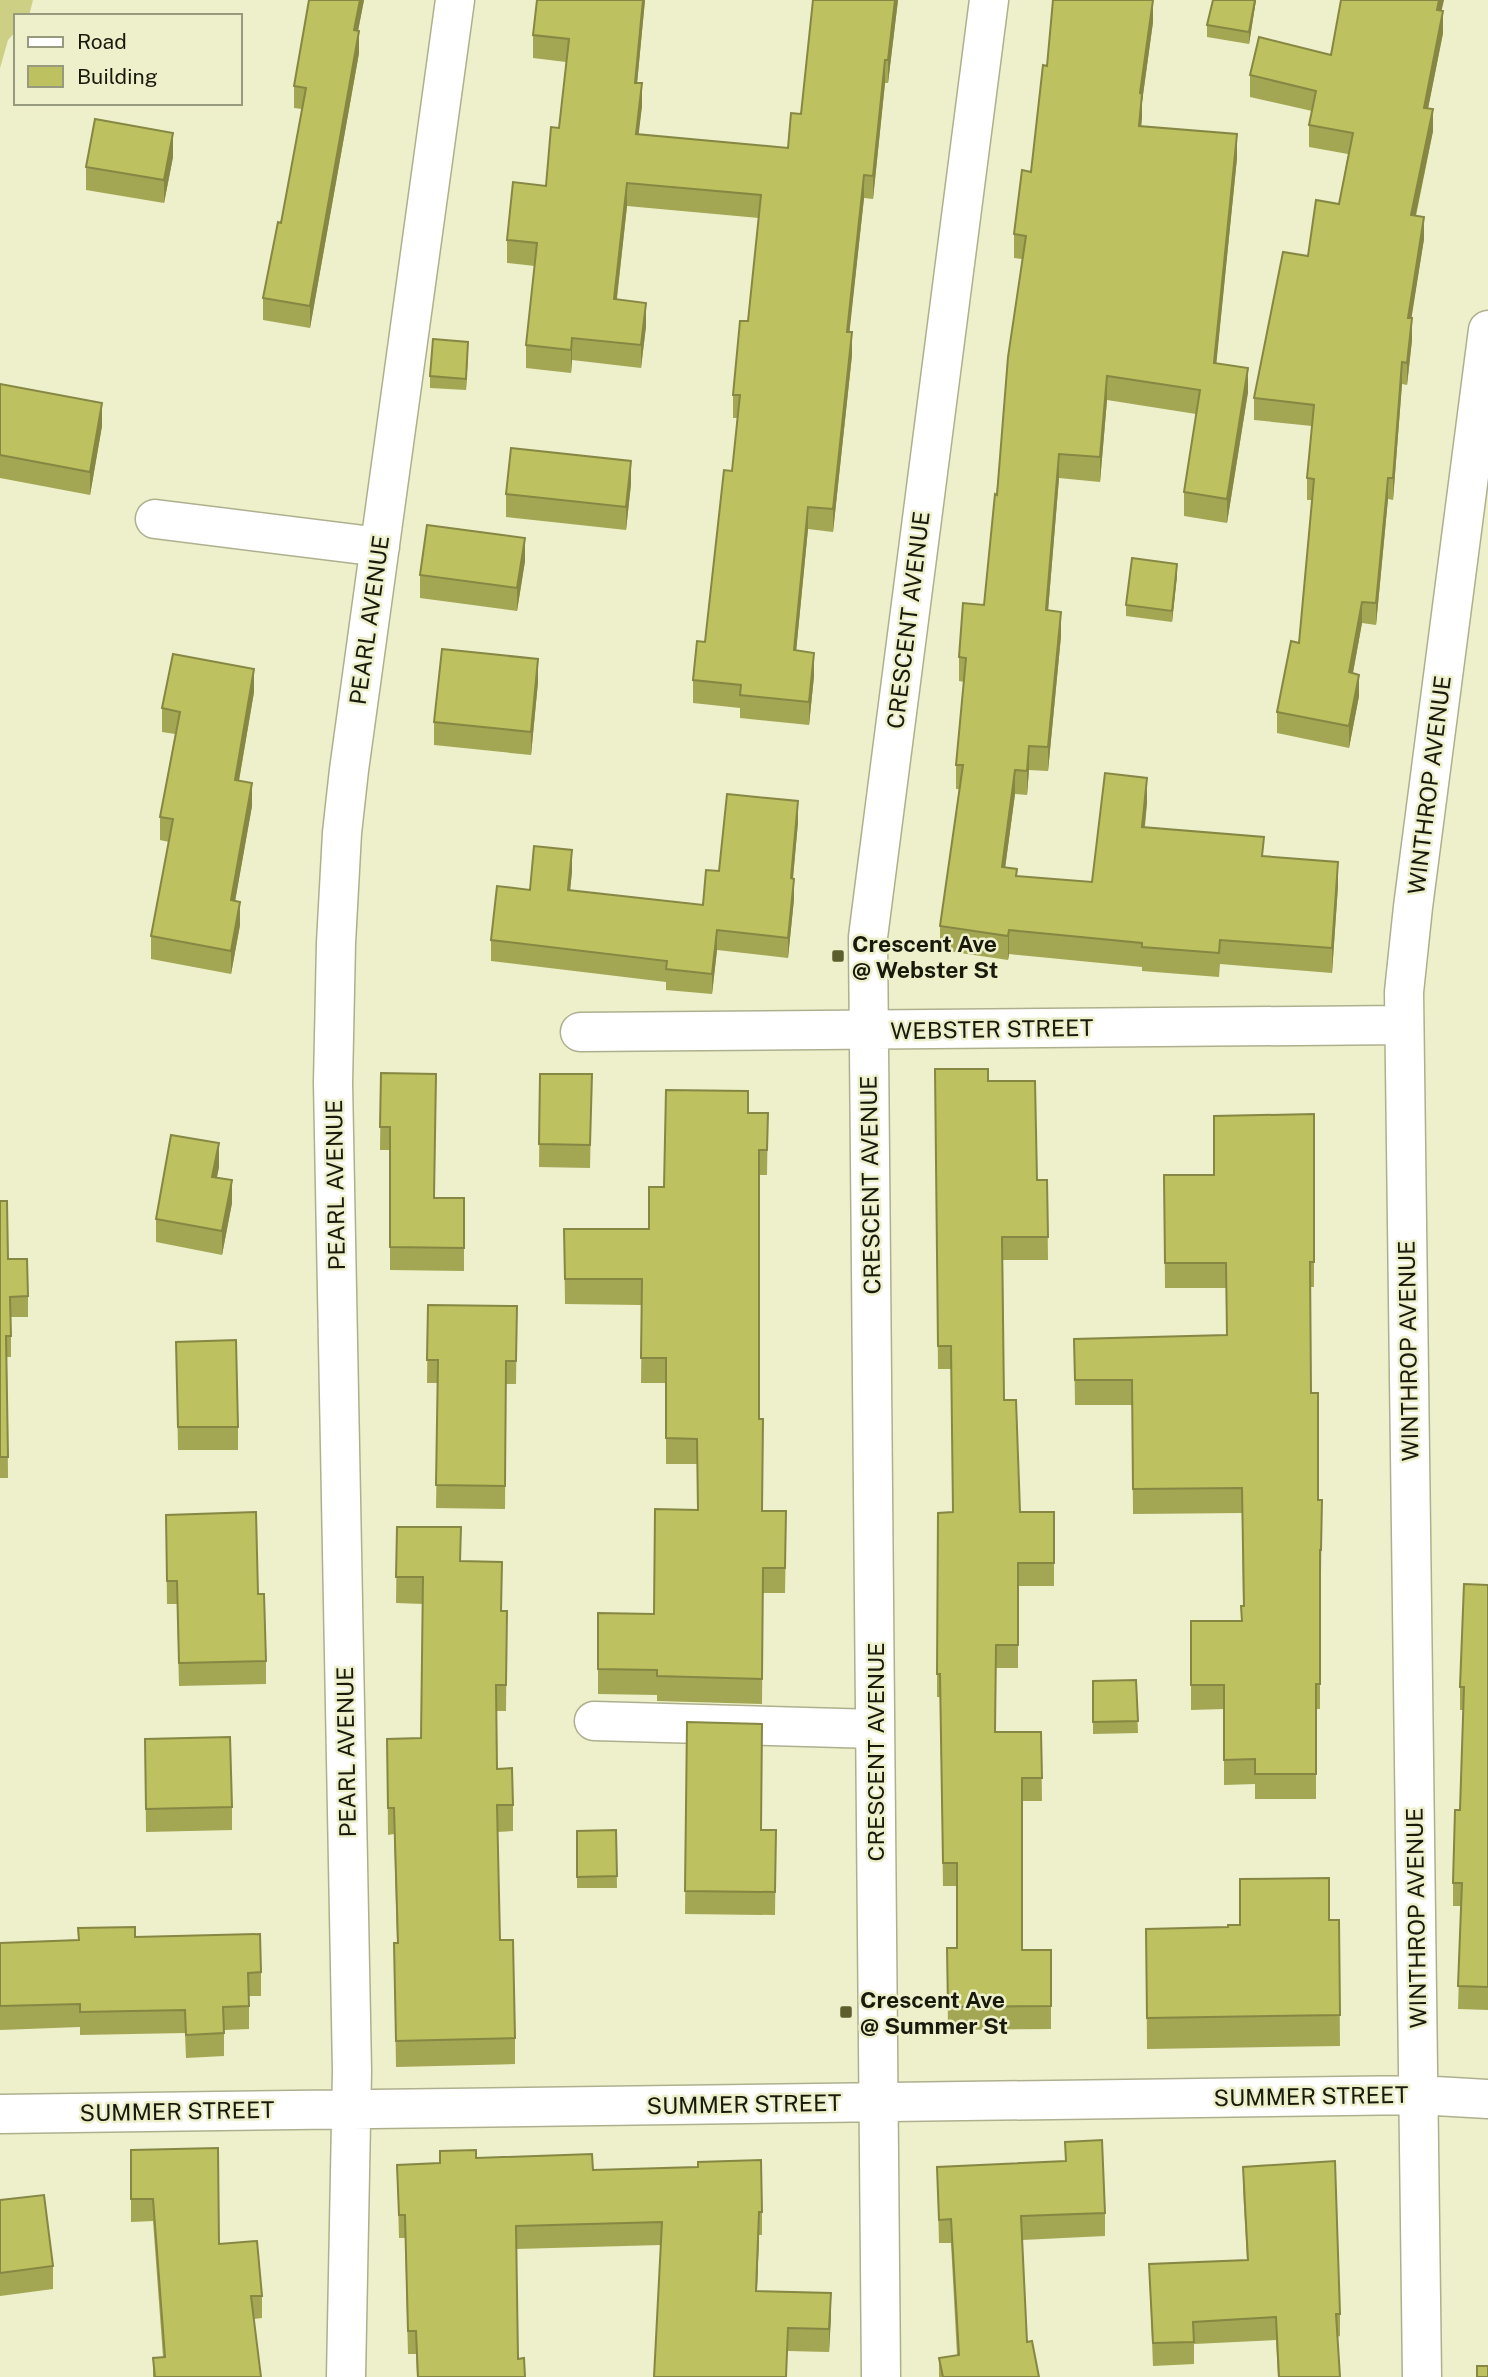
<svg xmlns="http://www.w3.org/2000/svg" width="1488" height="2377" viewBox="0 0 1488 2377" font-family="'Public Sans',sans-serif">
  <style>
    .green { fill: #cccf84 }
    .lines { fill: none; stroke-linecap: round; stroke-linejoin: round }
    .minor-casing { stroke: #aeb08d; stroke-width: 41 }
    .minor { stroke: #fff; stroke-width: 38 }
    .wall { fill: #a3a653 }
    .shaded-wall { fill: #858743 }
    .building { fill: #bec160; stroke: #858743; stroke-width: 2 }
    .poi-dot { fill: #5c5e2b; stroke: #edf0ca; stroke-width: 2.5 }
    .labels { text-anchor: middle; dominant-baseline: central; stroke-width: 5; stroke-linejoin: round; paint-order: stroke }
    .street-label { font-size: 23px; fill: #19190c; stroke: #edf0ca }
    .poi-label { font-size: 23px; font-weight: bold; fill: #19190c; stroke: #edf0ca; text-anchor: start }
  </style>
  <rect width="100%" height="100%" fill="#edf0ca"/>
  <path class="green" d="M 0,0 L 33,0 L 29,16 L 16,16 L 16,31 L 8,40 L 0,68 Z"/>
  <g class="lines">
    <g class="minor-casing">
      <path id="minor" d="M 155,519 L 380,547
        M 580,1032 L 1404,1025
        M 594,1721 L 875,1729
        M 0,2114 L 1418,2095 L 1488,2099
        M 346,2377 L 352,2071 L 333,1083 L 336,943 L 342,833 L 349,770 L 455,0
        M 881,2377 L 868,937 L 989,0
        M 1422,2377 L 1404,992 L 1413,907 L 1488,330"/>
    </g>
    <use href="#minor" class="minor"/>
  </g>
  <path class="wall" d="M 364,0 L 358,30 L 359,53 L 310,328 L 263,320 L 263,298 L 281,223 L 302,109 L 294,108 L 294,86 Z
    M 645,0 L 637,83 L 642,106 L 638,134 L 788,148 L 801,114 L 813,0 L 898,0 L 888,83 L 885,83 L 873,199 L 864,198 L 849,332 L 852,355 L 833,532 L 808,529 L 796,651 L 814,676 L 809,725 L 740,718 L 740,708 L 693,703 L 693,680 L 705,642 L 732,471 L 737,418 L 733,418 L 733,395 L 748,321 L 759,218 L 627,206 L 617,299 L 646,326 L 641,368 L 572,360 L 571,373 L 526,368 L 526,345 L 535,266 L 507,263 L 507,240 L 546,186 L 559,128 L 566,62 L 533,58 L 533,35 Z
    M 1213,0 L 1256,0 L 1249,44 L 1207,37 L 1207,25 Z
    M 1441,10 L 1443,33 L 1428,108 L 1433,131 L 1416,216 L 1424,239 L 1411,318 L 1412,340 L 1407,385 L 1402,384 L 1393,500 L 1388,499 L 1376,625 L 1362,623 L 1353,673 L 1359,696 L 1349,748 L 1277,733 L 1277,712 L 1299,643 L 1312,500 L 1307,500 L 1307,478 L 1312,426 L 1254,420 L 1254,398 L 1308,256 L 1339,204 L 1348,154 L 1309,147 L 1309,125 L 1312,111 L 1250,97 L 1250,75 L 1331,55 Z
    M 1153,22 L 1142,102 L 1141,126 L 1237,158 L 1216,363 L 1248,392 L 1227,523 L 1184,516 L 1184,492 L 1196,414 L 1107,400 L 1100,482 L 1059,478 L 1048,611 L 1061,636 L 1048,771 L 1029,770 L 1027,795 L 1015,794 L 1005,868 L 1017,876 L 1092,882 L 1147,802 L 1145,827 L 1264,856 L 1338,886 L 1332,973 L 1220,964 L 1219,977 L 1142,971 L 1142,967 L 1009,954 L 1008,960 L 940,950 L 940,926 L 959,789 L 956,789 L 956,765 L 964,682 L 959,681 L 959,657 L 984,605 L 1022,259 L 1014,258 L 1014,234 L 1031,172 L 1047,66 Z
    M 173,157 L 164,203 L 86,190 L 86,167 Z
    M 468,353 L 466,390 L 430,388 L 430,376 Z
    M 0,384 L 102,426 L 90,495 L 0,478 Z
    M 631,484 L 626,530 L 506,517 L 506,494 Z
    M 525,561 L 517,611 L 420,598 L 420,575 Z
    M 1177,576 L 1172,622 L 1126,616 L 1126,605 Z
    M 538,682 L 531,755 L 434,745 L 434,722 Z
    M 254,692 L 239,781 L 252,806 L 235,901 L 240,925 L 231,974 L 151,959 L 151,936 L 169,842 L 160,840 L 160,817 L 175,734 L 162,732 L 162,708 Z
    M 798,822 L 793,879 L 794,899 L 788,958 L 717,950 L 712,994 L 666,990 L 666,982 L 491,961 L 491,940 L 530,890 L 572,871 L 570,891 L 703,905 L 719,871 Z
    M 935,1069 L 988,1081 L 1037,1180 L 1047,1180 L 1048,1260 L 1003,1260 L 1004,1400 L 1020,1512 L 1054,1512 L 1054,1586 L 1018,1586 L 1018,1668 L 996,1668 L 995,1732 L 1041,1732 L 1042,1801 L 1022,1801 L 1022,1950 L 1051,1950 L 1051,2029 L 948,2030 L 947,1948 L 957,1948 L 957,1886 L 943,1886 L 940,1697 L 937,1697 L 937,1674 L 953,1512 L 951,1369 L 938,1369 Z
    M 381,1073 L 434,1198 L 464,1198 L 464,1271 L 390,1270 L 390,1150 L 380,1150 Z
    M 540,1074 L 592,1074 L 590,1168 L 539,1167 Z
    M 748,1113 L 768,1113 L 767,1175 L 759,1175 L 759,1419 L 762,1511 L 786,1536 L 785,1593 L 763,1593 L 762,1704 L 657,1701 L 657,1695 L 598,1694 L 598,1613 L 654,1614 L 697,1510 L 697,1464 L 666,1464 L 666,1383 L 641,1383 L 642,1305 L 565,1304 L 564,1229 L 649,1229 L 664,1187 Z
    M 1314,1114 L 1314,1287 L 1310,1287 L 1311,1393 L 1318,1500 L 1322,1500 L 1321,1575 L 1320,1575 L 1320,1709 L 1316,1709 L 1316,1799 L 1255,1799 L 1255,1784 L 1224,1785 L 1224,1709 L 1191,1710 L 1191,1621 L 1241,1621 L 1241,1606 L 1243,1606 L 1242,1513 L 1133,1514 L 1132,1405 L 1075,1405 L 1074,1339 L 1227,1335 L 1226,1288 L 1165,1288 L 1164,1175 L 1214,1175 Z
    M 219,1167 L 217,1177 L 232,1203 L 222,1255 L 156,1242 L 156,1219 Z
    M 0,1201 L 8,1259 L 28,1296 L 28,1317 L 11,1317 L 11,1357 L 7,1357 L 8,1478 L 0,1478 Z
    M 428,1305 L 517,1306 L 516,1384 L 506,1384 L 505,1509 L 436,1508 L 438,1383 L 427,1383 Z
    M 176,1342 L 238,1427 L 238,1450 L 178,1450 Z
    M 166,1515 L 258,1594 L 266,1661 L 266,1684 L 179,1686 L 177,1604 L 167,1604 Z
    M 397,1527 L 460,1561 L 501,1611 L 507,1611 L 506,1711 L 496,1711 L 497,1769 L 513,1805 L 513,1831 L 497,1832 L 500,1940 L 515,2038 L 515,2064 L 396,2067 L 394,1943 L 397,1943 L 394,1834 L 388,1835 L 387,1739 L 421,1738 L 423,1604 L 396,1603 Z
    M 1488,1585 L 1488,2010 L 1458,2009 L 1461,1906 L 1453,1906 L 1453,1883 L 1460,1810 L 1464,1710 L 1460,1710 L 1460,1687 Z
    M 1136,1680 L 1138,1733 L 1093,1734 L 1093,1681 Z
    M 687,1722 L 761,1830 L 776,1830 L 775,1915 L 685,1914 Z
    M 145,1739 L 232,1807 L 232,1830 L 146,1832 Z
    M 616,1830 L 617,1888 L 577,1888 L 577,1831 Z
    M 1329,1920 L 1339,1920 L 1340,2046 L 1147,2049 L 1146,1929 L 1228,1927 Z
    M 135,1937 L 261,1972 L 261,1996 L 249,1996 L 249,2029 L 224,2030 L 224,2056 L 186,2058 L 185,2033 L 80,2035 L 80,2027 L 0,2030 L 0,1943 Z
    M 1065,2142 L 1105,2213 L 1105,2236 L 1022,2240 L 1027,2342 L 1039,2377 L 939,2377 L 939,2358 L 957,2355 L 951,2243 L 939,2243 L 937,2167 L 1065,2162 Z
    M 131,2150 L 219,2244 L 262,2296 L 262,2318 L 254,2319 L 261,2377 L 153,2377 L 153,2358 L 163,2357 L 153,2221 L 131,2222 Z
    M 476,2158 L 593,2170 L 762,2212 L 762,2235 L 759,2235 L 757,2291 L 831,2316 L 829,2352 L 788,2351 L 661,2245 L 516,2249 L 518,2359 L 525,2377 L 417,2377 L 416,2354 L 408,2354 L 405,2238 L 399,2238 L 397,2165 L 440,2163 Z
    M 1243,2167 L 1340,2314 L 1340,2336 L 1337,2337 L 1340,2377 L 1278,2377 L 1276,2340 L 1194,2344 L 1194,2364 L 1153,2366 L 1149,2264 L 1247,2260 L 1243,2189 Z
    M 0,2200 L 53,2266 L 53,2289 L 0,2296 Z"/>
  <path class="shaded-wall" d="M 360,0 L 364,0 L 354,52 L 354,30 Z
    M 643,0 L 645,0 L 635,105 L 635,83 Z
    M 895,0 L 898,0 L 888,83 L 888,60 Z
    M 1153,0 L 1153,22 L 1142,102 L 1142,118 L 1139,150 L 1140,93 Z
    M 1255,0 L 1256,0 L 1249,44 L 1249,32 Z
    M 1439,0 L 1444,0 L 1437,31 L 1437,10 Z
    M 1443,11 L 1443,33 L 1424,129 L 1424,108 Z
    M 359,31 L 359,53 L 310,328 L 310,306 Z
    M 885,60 L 885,83 L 873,199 L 873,176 Z
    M 642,83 L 642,106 L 636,157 L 636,134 Z
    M 1433,109 L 1433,131 L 1411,237 L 1411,215 Z
    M 173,133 L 173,157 L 164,203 L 164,180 Z
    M 1237,134 L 1237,158 L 1214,387 L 1214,363 Z
    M 864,175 L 864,198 L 847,355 L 847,332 Z
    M 627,183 L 627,206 L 614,322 L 614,299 Z
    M 1424,217 L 1424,239 L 1408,340 L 1408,318 Z
    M 646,303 L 646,326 L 641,368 L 641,345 Z
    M 1412,318 L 1412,340 L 1407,385 L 1407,363 Z
    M 852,332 L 852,355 L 833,532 L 833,509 Z
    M 572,338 L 572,360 L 571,373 L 571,350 Z
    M 468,342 L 468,353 L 466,390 L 466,379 Z
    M 1402,362 L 1402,384 L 1393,500 L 1393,478 Z
    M 1248,368 L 1248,392 L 1227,523 L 1227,499 Z
    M 1107,376 L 1107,400 L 1100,482 L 1100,457 Z
    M 102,403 L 102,426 L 90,495 L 90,472 Z
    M 1059,454 L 1059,478 L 1046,635 L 1046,610 Z
    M 631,461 L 631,484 L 626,530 L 626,507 Z
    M 1388,478 L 1388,499 L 1376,625 L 1376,603 Z
    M 808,507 L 808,529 L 794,673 L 794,650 Z
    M 525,538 L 525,561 L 517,611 L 517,588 Z
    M 1177,564 L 1177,576 L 1172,622 L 1172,611 Z
    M 1362,602 L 1362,623 L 1349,694 L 1349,672 Z
    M 1061,612 L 1061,636 L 1048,771 L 1048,747 Z
    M 814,653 L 814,676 L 809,725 L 809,702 Z
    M 538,659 L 538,682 L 531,755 L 531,732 Z
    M 254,669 L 254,692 L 235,803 L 235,780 Z
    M 1359,675 L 1359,696 L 1349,748 L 1349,726 Z
    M 1029,746 L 1029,770 L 1027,795 L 1027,771 Z
    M 1015,770 L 1015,794 L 1002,891 L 1002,867 Z
    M 1147,778 L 1147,802 L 1142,851 L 1142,827 Z
    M 252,783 L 252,806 L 231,924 L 231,900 Z
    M 798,801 L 798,822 L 791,899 L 791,878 Z
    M 572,850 L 572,871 L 568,911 L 568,890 Z
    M 1338,862 L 1338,886 L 1332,973 L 1332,948 Z
    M 794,879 L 794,899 L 788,958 L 788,938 Z
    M 240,902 L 240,925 L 231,974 L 231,951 Z
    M 717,930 L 717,950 L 712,994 L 712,974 Z
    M 1009,930 L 1009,954 L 1008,960 L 1008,936 Z
    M 219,1143 L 219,1167 L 212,1200 L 212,1177 Z
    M 232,1180 L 232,1203 L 222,1255 L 222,1231 Z
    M 759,2212 L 759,2235 L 756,2314 L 756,2291 Z
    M 831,2293 L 831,2316 L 829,2352 L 829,2329 Z"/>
  <path class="building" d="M 309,0 L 360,0 L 354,30 L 359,31 L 310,306 L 263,298 L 278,222 L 281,223 L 306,88 L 294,86 Z
    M 537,0 L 643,0 L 635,83 L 642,83 L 636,134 L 788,148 L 791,113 L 801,114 L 813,0 L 895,0 L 888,60 L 885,60 L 873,176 L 864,175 L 847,332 L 852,332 L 833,509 L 808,507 L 794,650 L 814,653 L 809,702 L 740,695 L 741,685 L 693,680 L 697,641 L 705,642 L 724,470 L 732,471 L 740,395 L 733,395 L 740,321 L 748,321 L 761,195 L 627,183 L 614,299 L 646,303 L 641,345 L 572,338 L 571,350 L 526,345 L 537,243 L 507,240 L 513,182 L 546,186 L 551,127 L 559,128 L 569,39 L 533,35 Z
    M 1053,0 L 1153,0 L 1140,93 L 1142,94 L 1139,126 L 1237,134 L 1214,363 L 1248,368 L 1227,499 L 1184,492 L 1200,390 L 1107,376 L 1100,457 L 1059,454 L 1046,610 L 1061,612 L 1048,747 L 1029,746 L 1027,771 L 1015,770 L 1002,867 L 1017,869 L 1016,876 L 1092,882 L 1105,773 L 1147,778 L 1142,827 L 1264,837 L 1262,856 L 1338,862 L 1332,948 L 1220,940 L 1219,953 L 1142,947 L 1142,943 L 1009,930 L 1008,936 L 940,926 L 963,765 L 956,765 L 966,658 L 959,657 L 963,603 L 984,605 L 995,494 L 997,495 L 1008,357 L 1026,236 L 1014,234 L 1022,170 L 1031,172 L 1043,65 L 1047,66 Z
    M 1213,0 L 1255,0 L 1249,32 L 1207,25 Z
    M 1341,0 L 1439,0 L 1437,10 L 1443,11 L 1424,108 L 1433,109 L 1411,215 L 1424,217 L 1408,318 L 1412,318 L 1407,363 L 1402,362 L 1393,478 L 1388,478 L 1376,603 L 1362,602 L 1349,672 L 1359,675 L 1349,726 L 1277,712 L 1291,641 L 1299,643 L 1314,479 L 1307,478 L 1314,405 L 1254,398 L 1283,252 L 1308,256 L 1316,200 L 1339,204 L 1353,133 L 1309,125 L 1316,91 L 1250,75 L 1259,37 L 1331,55 Z
    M 95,119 L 173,133 L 164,180 L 86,167 Z
    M 433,339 L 468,342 L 466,379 L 430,376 Z
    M 0,384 L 102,403 L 90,472 L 0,455 Z
    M 511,448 L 631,461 L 626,507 L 506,494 Z
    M 427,525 L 525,538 L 517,588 L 420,575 Z
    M 1132,558 L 1177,564 L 1172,611 L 1126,605 Z
    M 442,649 L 538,659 L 531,732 L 434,722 Z
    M 173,654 L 254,669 L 235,780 L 252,783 L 231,900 L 240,902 L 231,951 L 151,936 L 173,819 L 160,817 L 180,712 L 162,708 Z
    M 727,794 L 798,801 L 791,878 L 794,879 L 788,938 L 717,930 L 712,974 L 666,969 L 667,961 L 491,940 L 497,886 L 530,890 L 534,846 L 572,850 L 568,890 L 703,905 L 706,870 L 719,871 Z
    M 935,1069 L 988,1069 L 988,1081 L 1035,1081 L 1037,1180 L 1047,1180 L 1048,1237 L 1002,1237 L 1004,1400 L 1016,1400 L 1020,1512 L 1054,1512 L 1054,1563 L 1018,1563 L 1018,1645 L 996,1645 L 995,1732 L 1041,1732 L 1042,1778 L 1022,1778 L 1022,1950 L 1051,1950 L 1051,2006 L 948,2007 L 947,1948 L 957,1948 L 957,1863 L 943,1863 L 940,1674 L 937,1674 L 938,1513 L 953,1512 L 951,1346 L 938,1346 Z
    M 381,1073 L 436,1074 L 434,1198 L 464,1198 L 464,1248 L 390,1247 L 390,1127 L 380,1127 Z
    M 540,1074 L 592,1074 L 590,1145 L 539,1144 Z
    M 666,1090 L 748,1091 L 748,1113 L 768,1113 L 767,1150 L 759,1150 L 759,1419 L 763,1419 L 762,1511 L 786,1511 L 785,1568 L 763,1568 L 762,1679 L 657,1676 L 657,1670 L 598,1669 L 598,1613 L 654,1614 L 655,1509 L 698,1510 L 697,1439 L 666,1438 L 666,1358 L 641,1358 L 642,1279 L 565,1279 L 564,1229 L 649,1229 L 649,1187 L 664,1187 Z
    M 1314,1114 L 1314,1262 L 1310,1262 L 1311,1393 L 1318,1393 L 1318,1500 L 1322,1500 L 1321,1550 L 1320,1550 L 1320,1684 L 1316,1684 L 1316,1774 L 1255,1774 L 1255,1759 L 1224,1760 L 1224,1685 L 1191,1685 L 1191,1621 L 1242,1621 L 1241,1606 L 1244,1606 L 1242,1488 L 1133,1489 L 1132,1380 L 1075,1380 L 1074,1339 L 1227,1335 L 1226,1263 L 1165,1263 L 1164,1175 L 1214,1175 L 1214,1116 Z
    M 171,1135 L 219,1143 L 212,1177 L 232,1180 L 222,1231 L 156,1219 Z
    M 0,1201 L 7,1201 L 8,1259 L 27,1259 L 28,1296 L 10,1297 L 11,1336 L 6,1336 L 8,1457 L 0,1457 Z
    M 428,1305 L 517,1306 L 516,1361 L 506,1361 L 505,1486 L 436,1485 L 438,1360 L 427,1360 Z
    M 236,1340 L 238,1427 L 178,1427 L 176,1342 Z
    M 256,1512 L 258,1594 L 264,1594 L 266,1661 L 179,1663 L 177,1581 L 167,1581 L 166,1515 Z
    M 397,1527 L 461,1527 L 460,1561 L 502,1562 L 501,1611 L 507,1611 L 506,1685 L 496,1685 L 497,1769 L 512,1768 L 513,1805 L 497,1805 L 500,1940 L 513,1940 L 515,2038 L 396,2041 L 394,1943 L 398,1943 L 394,1808 L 388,1808 L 387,1739 L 421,1738 L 423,1577 L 396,1577 Z
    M 1464,1584 L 1488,1585 L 1488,1987 L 1458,1986 L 1462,1883 L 1453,1883 L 1455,1810 L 1460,1810 L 1464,1687 L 1460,1687 Z
    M 1136,1680 L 1138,1721 L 1093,1722 L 1093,1681 Z
    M 687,1722 L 762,1724 L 761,1830 L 776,1830 L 775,1892 L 685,1891 Z
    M 230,1737 L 232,1807 L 146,1809 L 145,1739 Z
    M 616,1830 L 617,1876 L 577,1877 L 577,1831 Z
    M 1329,1878 L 1329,1920 L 1339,1920 L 1340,2015 L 1147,2018 L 1146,1929 L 1228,1927 L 1228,1925 L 1240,1925 L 1240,1879 Z
    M 135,1927 L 135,1937 L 260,1934 L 261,1972 L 248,1973 L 249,2006 L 223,2007 L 224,2033 L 186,2035 L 185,2010 L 80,2012 L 80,2004 L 0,2006 L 0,1943 L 79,1940 L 78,1928 Z
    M 1102,2140 L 1105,2213 L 1021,2216 L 1027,2342 L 1032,2341 L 1039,2377 L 943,2377 L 939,2358 L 959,2355 L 951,2219 L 939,2220 L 937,2167 L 1066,2161 L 1065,2142 Z
    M 218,2148 L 219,2244 L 257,2241 L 262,2296 L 251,2296 L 261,2377 L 155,2377 L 153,2358 L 165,2357 L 153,2199 L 131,2199 L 131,2150 Z
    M 476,2150 L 476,2158 L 592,2154 L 593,2170 L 698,2167 L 698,2162 L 761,2160 L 762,2212 L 759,2212 L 756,2291 L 831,2293 L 829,2329 L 788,2328 L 786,2377 L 654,2377 L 662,2222 L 516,2226 L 518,2359 L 524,2358 L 525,2377 L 418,2377 L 416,2331 L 408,2331 L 405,2215 L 399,2215 L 397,2165 L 440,2163 L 440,2151 Z
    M 1335,2161 L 1340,2314 L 1336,2314 L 1340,2377 L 1279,2377 L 1276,2317 L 1193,2322 L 1194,2342 L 1153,2343 L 1149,2264 L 1248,2260 L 1243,2167 Z
    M 44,2195 L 53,2266 L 0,2273 L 0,2200 Z
    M 1477,2366 L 1488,2366 L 1488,2377 L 1477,2377 Z"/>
  <g class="poi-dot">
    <rect x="831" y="949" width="14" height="14" rx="3.5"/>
    <rect x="839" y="2005" width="14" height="14" rx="3.5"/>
  </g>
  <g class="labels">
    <g class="street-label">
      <text transform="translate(369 620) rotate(-82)">PEARL AVENUE</text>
      <text transform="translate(908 620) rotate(-83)">CRESCENT AVENUE</text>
      <text transform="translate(1429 785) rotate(-83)">WINTHROP AVENUE</text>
      <text transform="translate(992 1029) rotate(-1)">WEBSTER STREET</text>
      <text transform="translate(335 1185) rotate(-91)">PEARL AVENUE</text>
      <text transform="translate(870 1185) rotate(-91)">CRESCENT AVENUE</text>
      <text transform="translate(1408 1351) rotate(-91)">WINTHROP AVENUE</text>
      <text transform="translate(346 1752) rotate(-91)">PEARL AVENUE</text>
      <text transform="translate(875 1752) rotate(-90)">CRESCENT AVENUE</text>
      <text transform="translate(1416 1918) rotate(-91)">WINTHROP AVENUE</text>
      <text transform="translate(1311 2096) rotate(-1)">SUMMER STREET</text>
      <text transform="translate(744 2104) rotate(-1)">SUMMER STREET</text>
      <text transform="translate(177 2111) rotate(-1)">SUMMER STREET</text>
    </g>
    <g class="poi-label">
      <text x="852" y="943">Crescent Ave<tspan x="852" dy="26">@ Webster St</tspan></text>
      <text x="860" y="1999">Crescent Ave<tspan x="860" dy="26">@ Summer St</tspan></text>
    </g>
  </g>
  <rect x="14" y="14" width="228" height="91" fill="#edf0ca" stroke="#989a7e" stroke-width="2"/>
  <rect x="28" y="37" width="35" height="10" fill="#ffffff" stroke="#989a7e" stroke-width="2"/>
  <text x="77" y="49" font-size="21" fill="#19190c">Road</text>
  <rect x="28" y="66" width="35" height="21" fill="#bec160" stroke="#989a7e" stroke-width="2"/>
  <text x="77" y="84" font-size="21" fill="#19190c">Building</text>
</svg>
